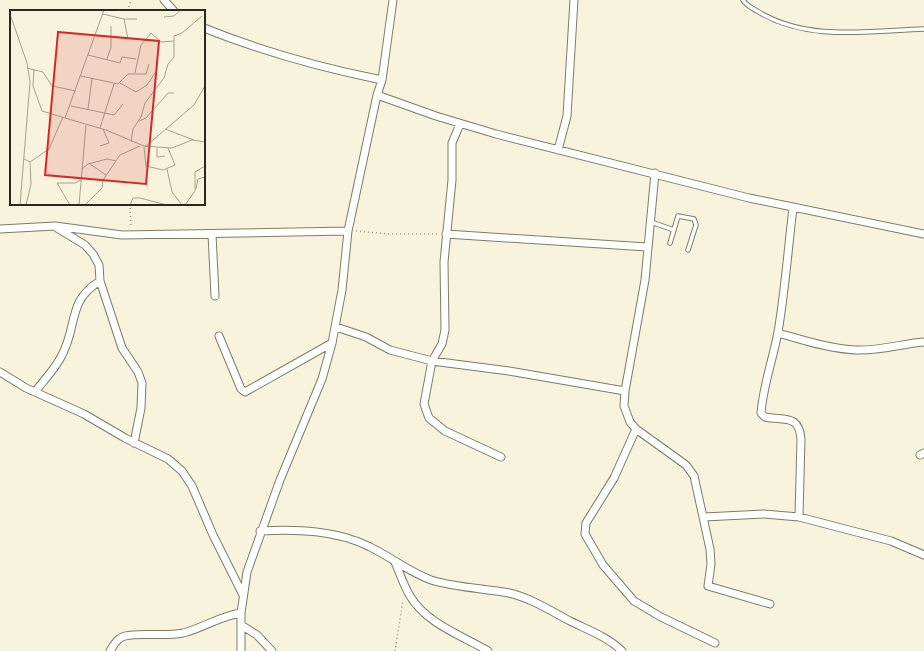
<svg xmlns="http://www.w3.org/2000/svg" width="924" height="651" viewBox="0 0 924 651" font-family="Helvetica,sans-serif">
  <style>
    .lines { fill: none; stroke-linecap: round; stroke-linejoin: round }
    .service-casing { stroke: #7f7b68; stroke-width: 5.5 }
    .minor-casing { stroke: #7f7b68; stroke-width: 9 }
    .path { stroke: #9a9788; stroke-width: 1.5; stroke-dasharray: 1 3; stroke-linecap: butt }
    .service { stroke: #fff; stroke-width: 3.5 }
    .minor { stroke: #fff; stroke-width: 7 }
    .inset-road { fill: none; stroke: #a5a291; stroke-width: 1 }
    .view { fill: #d62828; fill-opacity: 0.15; stroke: #d62828; stroke-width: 2 }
    .inset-edge { fill: none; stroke: #2a2820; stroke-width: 2 }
  </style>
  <rect width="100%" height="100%" fill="#f7f3dd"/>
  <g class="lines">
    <g class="service-casing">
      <path id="service" d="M 743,0 C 746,5 752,8 757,11 C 807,42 869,31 924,29
        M 651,222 L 674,230
        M 670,243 L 678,216 L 694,219 L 696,225 L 688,250"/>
    </g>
    <g class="minor-casing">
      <path id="minor" d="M 164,0 L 174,11
        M 204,28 C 261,51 322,68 382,80
        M 377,95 L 382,80 L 393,0
        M 460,124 L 452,143 L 452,180 L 444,262 L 445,330 L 442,344 L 432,361 L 424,404 L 429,418 L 445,431 L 501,457
        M 558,150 L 567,116 L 574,0
        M 655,173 L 645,280 L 625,391 L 624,406 L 630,422 L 636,429 L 686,465 L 694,476 L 710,549 L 711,564 L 708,586 L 770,604
        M 793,208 C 788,249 785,291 778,332 C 773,359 763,386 761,413 L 765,417 C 784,421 799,414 801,439 L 799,517
        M 57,228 L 85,245 L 93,254 L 99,265 L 100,281 L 122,348 L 138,372 L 142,383 L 141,408 L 134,443
        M 0,229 L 55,226 L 122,235 L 348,231
        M 212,234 L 215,296
        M 446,234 L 647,247
        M 336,327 L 366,337 L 390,350 L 432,361 L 509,371 L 625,391
        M 778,333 C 803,340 830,349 856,350 C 879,351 901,344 924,342
        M 219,336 L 241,389 L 245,392 L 332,343
        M 0,372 L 26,388 L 84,414 L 125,438 L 168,459 L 182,471 L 192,486 L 213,535 L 243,595
        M 35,392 C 44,380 56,368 62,355 C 78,325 67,301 100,281
        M 636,429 L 614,478 L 586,523 L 585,534 L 603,565 L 634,601 L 661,617 L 715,643
        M 920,455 L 924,453
        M 704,517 L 764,514 L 799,517 L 891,541 L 924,555
        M 260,531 C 296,529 337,530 370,547 C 391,557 409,572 431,580 C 457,588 483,588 509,593 C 531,598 551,611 570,621 C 588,630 608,637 622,651
        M 395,562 C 400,574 404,586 410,596 C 427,624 461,635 488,651
        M 241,625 L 257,635 L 272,651
        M 110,651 C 114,645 117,638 125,636 C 142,632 163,637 183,633 C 203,628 220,616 241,613
        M 241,651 L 241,613 L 247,572 L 280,480 L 322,379 L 332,343 L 342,290 L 348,231 L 377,95 L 436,116 L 496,134 L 749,198 L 924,234"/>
    </g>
    <path class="path" d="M 128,11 L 131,0
      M 130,204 L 131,228
      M 356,231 L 390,234 L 438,234
      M 395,651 L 403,600"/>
    <use href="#service" class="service"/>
    <use href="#minor" class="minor"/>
  </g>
  <g transform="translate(10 10)">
    <rect width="195" height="195" fill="#f7f3dd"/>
    <path class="inset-road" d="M 94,0 L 55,108 L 96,120 L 134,136 L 162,138 L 182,130 L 195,132M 0,4 L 17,53 L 20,72 L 10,195M 93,4 L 114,9 L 127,9M 154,7 L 164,6 L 171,0M 114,9 L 118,29M 78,45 L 110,53 L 112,47 L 126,49M 97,49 L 101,37 L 101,16M 17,58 L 33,62 L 42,76 L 66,81M 24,59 L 23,76 L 32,101 L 55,108M 125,63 L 131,35 L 141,23 L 151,32 L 164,31M 71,66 L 108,74 L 118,64 L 136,64 L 139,54M 110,73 L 126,82 L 137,75 L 145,63M 61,96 L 104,105 L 113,94M 78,99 L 82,68M 129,111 L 136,108 L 158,83 L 164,83M 90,118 L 104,74M 155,119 L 184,130M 121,132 L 123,119 L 131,107 L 135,93 L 154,68 L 158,54 L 164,47 L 164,26 L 172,23 L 192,6M 90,136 L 99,133 L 93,119M 134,137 L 136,156 L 153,160 L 165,155 L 158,138M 135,137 L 184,95 L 195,76M 147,138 L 147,147 L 155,146M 14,149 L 20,152 L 39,139 L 53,107M 80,154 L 96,165M 72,159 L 78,154 L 97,149 L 106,151M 157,159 L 162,182 L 172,195M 186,179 L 188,169 L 195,167M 16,195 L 21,174 L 20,152M 60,195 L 47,173 L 65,173 L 71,170M 69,195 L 76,115M 75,195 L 92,178 L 93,170 L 110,145 L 130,136M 120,195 L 123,188 L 130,188 L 157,195M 175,195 L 185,181 L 185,162 L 195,156"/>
    <path class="view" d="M 48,22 L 149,31 L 136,174 L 35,165 Z"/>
    <rect width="195" height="195" class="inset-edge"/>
  </g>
</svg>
